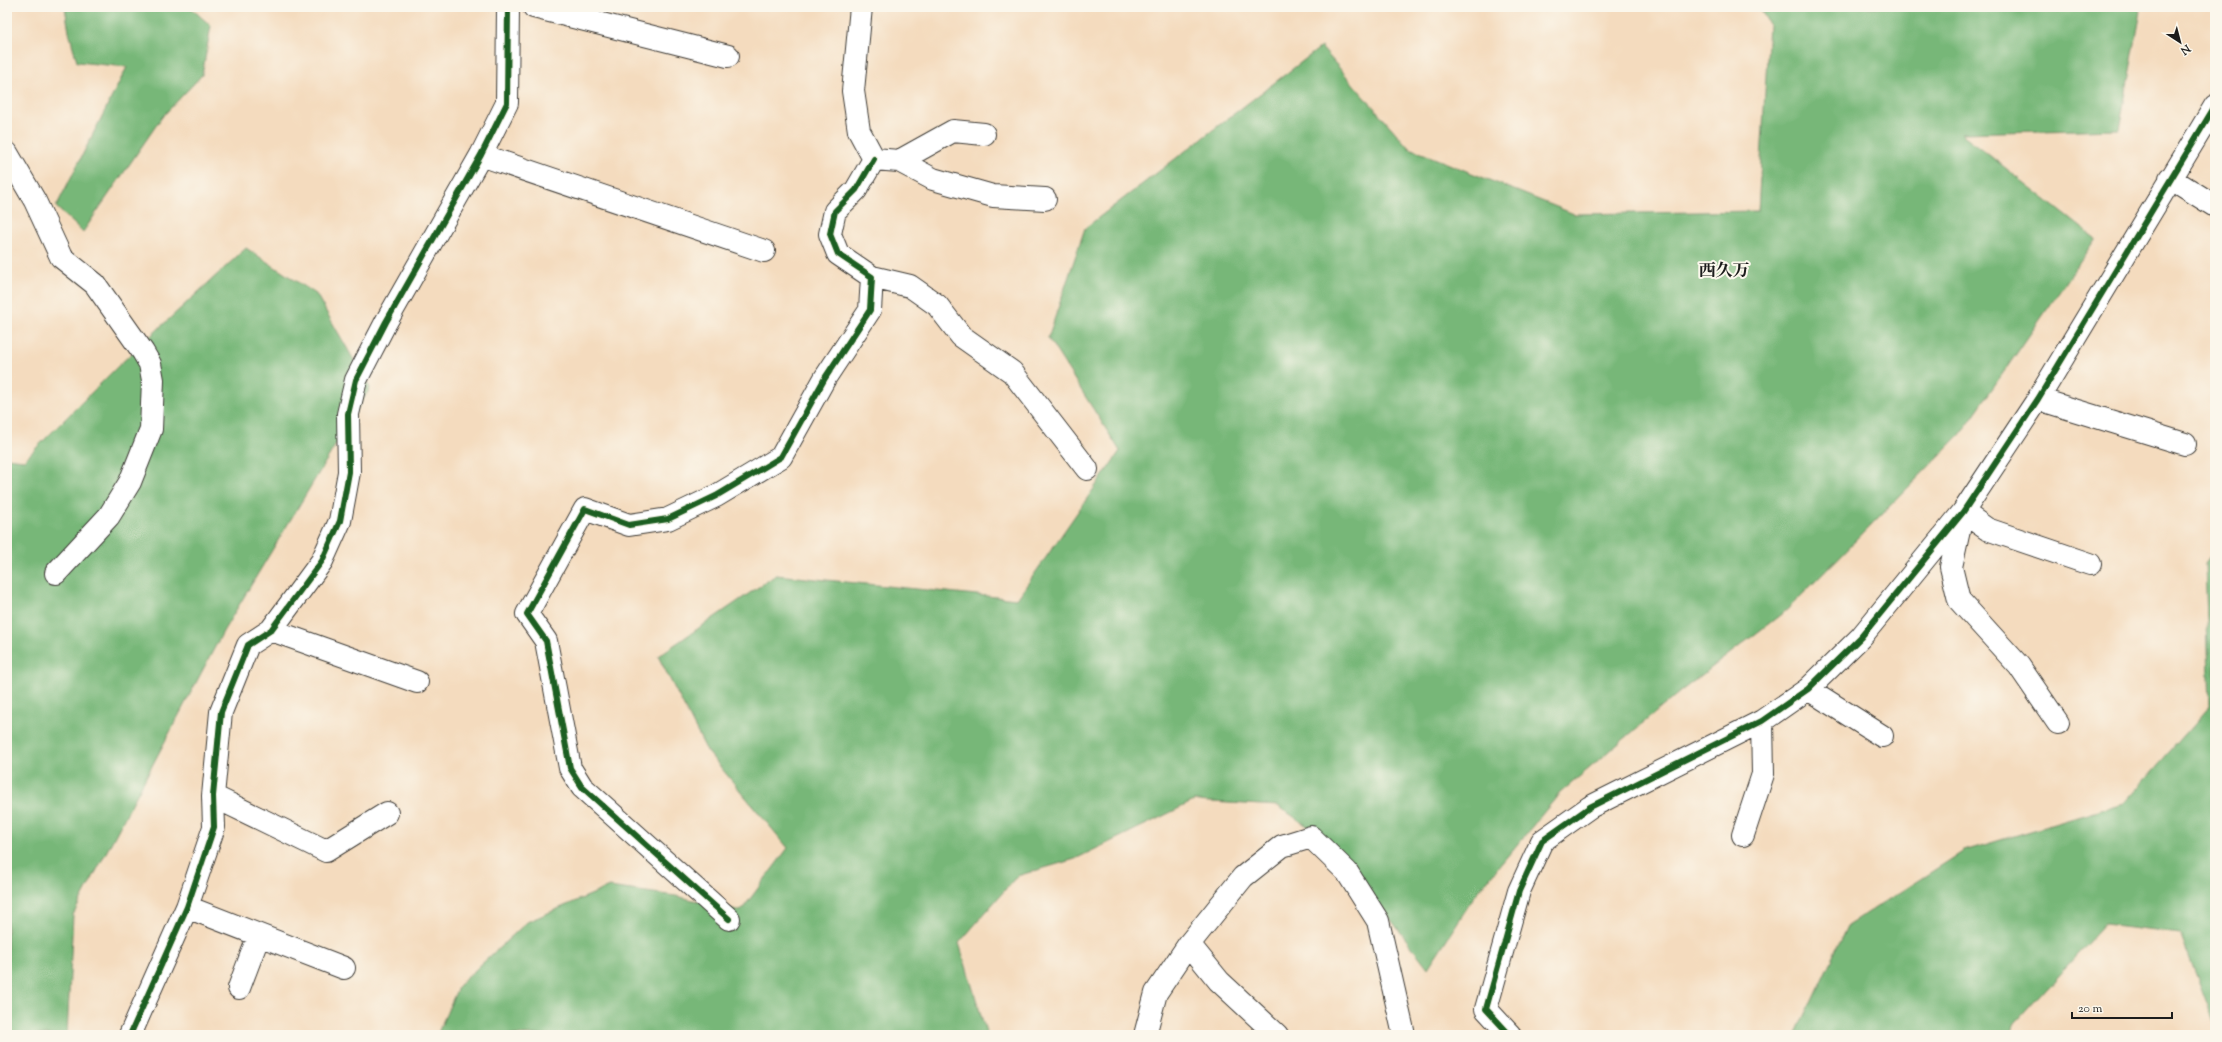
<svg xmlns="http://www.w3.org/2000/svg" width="2222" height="1042" viewBox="0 0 2222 1042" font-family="'Sorts Mill Goudy','Noto Serif JP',serif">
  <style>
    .forest { fill: #77b778; stroke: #4a6a4a }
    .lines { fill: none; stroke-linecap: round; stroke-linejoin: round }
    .minor-casing { stroke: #3c3934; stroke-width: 24 }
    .minor { stroke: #fff; stroke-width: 22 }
    .cycleway-casing { stroke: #fbf7ec; stroke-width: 8 }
    .cycleway { stroke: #1b5e20; stroke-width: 6 }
    .labels { text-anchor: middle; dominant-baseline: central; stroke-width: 4; stroke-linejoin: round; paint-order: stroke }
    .quarter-label { font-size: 17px; font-weight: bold; fill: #1c1c1c; stroke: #fbf7ec }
  </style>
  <rect width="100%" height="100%" fill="#fbf7ec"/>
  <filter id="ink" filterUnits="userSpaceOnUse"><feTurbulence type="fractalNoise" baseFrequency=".025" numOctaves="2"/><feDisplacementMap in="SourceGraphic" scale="8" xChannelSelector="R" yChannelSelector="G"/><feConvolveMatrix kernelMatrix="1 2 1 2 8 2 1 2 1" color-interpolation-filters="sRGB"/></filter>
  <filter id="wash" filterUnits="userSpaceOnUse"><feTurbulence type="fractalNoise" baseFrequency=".012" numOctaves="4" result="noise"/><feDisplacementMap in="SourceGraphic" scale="16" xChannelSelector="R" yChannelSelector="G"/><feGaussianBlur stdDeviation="0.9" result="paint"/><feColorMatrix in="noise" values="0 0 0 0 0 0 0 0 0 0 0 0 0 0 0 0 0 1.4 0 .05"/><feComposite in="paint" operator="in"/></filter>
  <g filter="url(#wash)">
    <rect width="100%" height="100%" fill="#f4dbbe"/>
    <path class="forest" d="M 65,7 L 190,7 L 211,26 L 202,75 L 162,117 L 83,232 L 56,207 L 127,67 L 77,62 L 69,32 Z
      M 1759,7 L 2139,7 L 2141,11 L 2119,129 L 1961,133 L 2096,239 L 1960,435 L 1788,609 L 1681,691 L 1560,793 L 1476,894 L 1428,968 L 1332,843 L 1278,806 L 1194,801 L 1075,859 L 1017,876 L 959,943 L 987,1035 L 437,1035 L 459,985 L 527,922 L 609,887 L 676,896 L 741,911 L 788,848 L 707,751 L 658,656 L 776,575 L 1017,599 L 1120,451 L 1048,338 L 1085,228 L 1321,47 L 1409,148 L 1574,214 L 1758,211 L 1769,24 Z
      M 246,248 L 316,294 L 370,388 L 224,630 L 73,915 L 67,1035 L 7,1035 L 7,458 L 24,460 L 117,367 Z
      M 2215,550 L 2215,1024 L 2180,933 L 2105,924 L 2015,1023 L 2009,1035 L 1796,1035 L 1847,926 L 1964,851 L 2124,803 L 2210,706 L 2205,564 Z"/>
  </g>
  <g filter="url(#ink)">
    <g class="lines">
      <g class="minor-casing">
        <path id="minor" d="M 534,7 L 728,56
          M 861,7 L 853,91 L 859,131 L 874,159
          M 7,153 L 35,201 L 61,257 L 95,284 L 143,352 L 150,364 L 153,380 L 151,429 L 130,482 L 109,516 L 56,573
          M 481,155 L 764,251
          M 874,159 L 899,161 L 933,179 L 993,196 L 1045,199
          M 899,161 L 953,131 L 984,134
          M 2170,178 L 2215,206
          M 872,277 L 910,286 L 937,305 L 961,336 L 1012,372 L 1087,469
          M 2038,399 L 2185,444
          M 271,630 L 417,682
          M 1808,689 L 1882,736
          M 2058,723 L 2019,666 L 1959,600 L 1951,567 L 1963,512 L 1987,529 L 2090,564
          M 213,796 L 326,851 L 387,813
          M 1743,835 L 1763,774 L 1762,721
          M 187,907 L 344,968
          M 729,919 L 582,787 L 570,768 L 546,641 L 527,614 L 585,509 L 629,525 L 668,519 L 716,496 L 781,457 L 825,378 L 870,310 L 872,277 L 838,254 L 830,234 L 835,211 L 856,190 L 874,159
          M 1189,944 L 1219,981 L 1277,1035
          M 239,988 L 259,935
          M 130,1035 L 187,907 L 214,827 L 213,796 L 221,712 L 248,645 L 271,630 L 322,561 L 340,521 L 349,472 L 348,414 L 356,380 L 386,322 L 481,155 L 507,103 L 508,7
          M 1145,1035 L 1156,993 L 1189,944 L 1243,877 L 1282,846 L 1311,837 L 1347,872 L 1378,921 L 1404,1035
          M 1510,1035 L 1486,1009 L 1519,891 L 1542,841 L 1590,807 L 1762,721 L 1808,689 L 1861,637 L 1963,512 L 2038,399 L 2215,106"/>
      </g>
      <use href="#minor" class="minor"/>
      <g class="cycleway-casing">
        <path id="cycleway" d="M 729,919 L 582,787 L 570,768 L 546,641 L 527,614 L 585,509 L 629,525 L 668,519 L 716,496 L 781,457 L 825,378 L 870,310 L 872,277 L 838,254 L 830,234 L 835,211 L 856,190 L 874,159
          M 130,1035 L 187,907 L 214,827 L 213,796 L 221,712 L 248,645 L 271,630 L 322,561 L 340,521 L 349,472 L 348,414 L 356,380 L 386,322 L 481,155 L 507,103 L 508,7
          M 1510,1035 L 1486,1009 L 1519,891 L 1542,841 L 1590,807 L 1762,721 L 1808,689 L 1861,637 L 1963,512 L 2038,399 L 2215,106"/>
      </g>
      <use href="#cycleway" class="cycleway"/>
    </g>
  </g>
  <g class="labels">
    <g class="quarter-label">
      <text x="1724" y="272">西久万</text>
    </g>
  </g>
  <rect width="2222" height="1042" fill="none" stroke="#fbf7ec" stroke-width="24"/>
  <g transform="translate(2180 42) rotate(144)" stroke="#fbf7ec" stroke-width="3" paint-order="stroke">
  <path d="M0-3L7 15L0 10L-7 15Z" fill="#1c1c1c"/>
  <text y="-6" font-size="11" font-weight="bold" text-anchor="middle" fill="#1c1c1c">N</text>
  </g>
  <path d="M2072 1012v6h100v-6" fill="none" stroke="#1c1c1c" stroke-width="2"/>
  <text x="2078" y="1012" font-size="12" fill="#1c1c1c" stroke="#fbf7ec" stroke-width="3" paint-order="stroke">20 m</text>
</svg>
